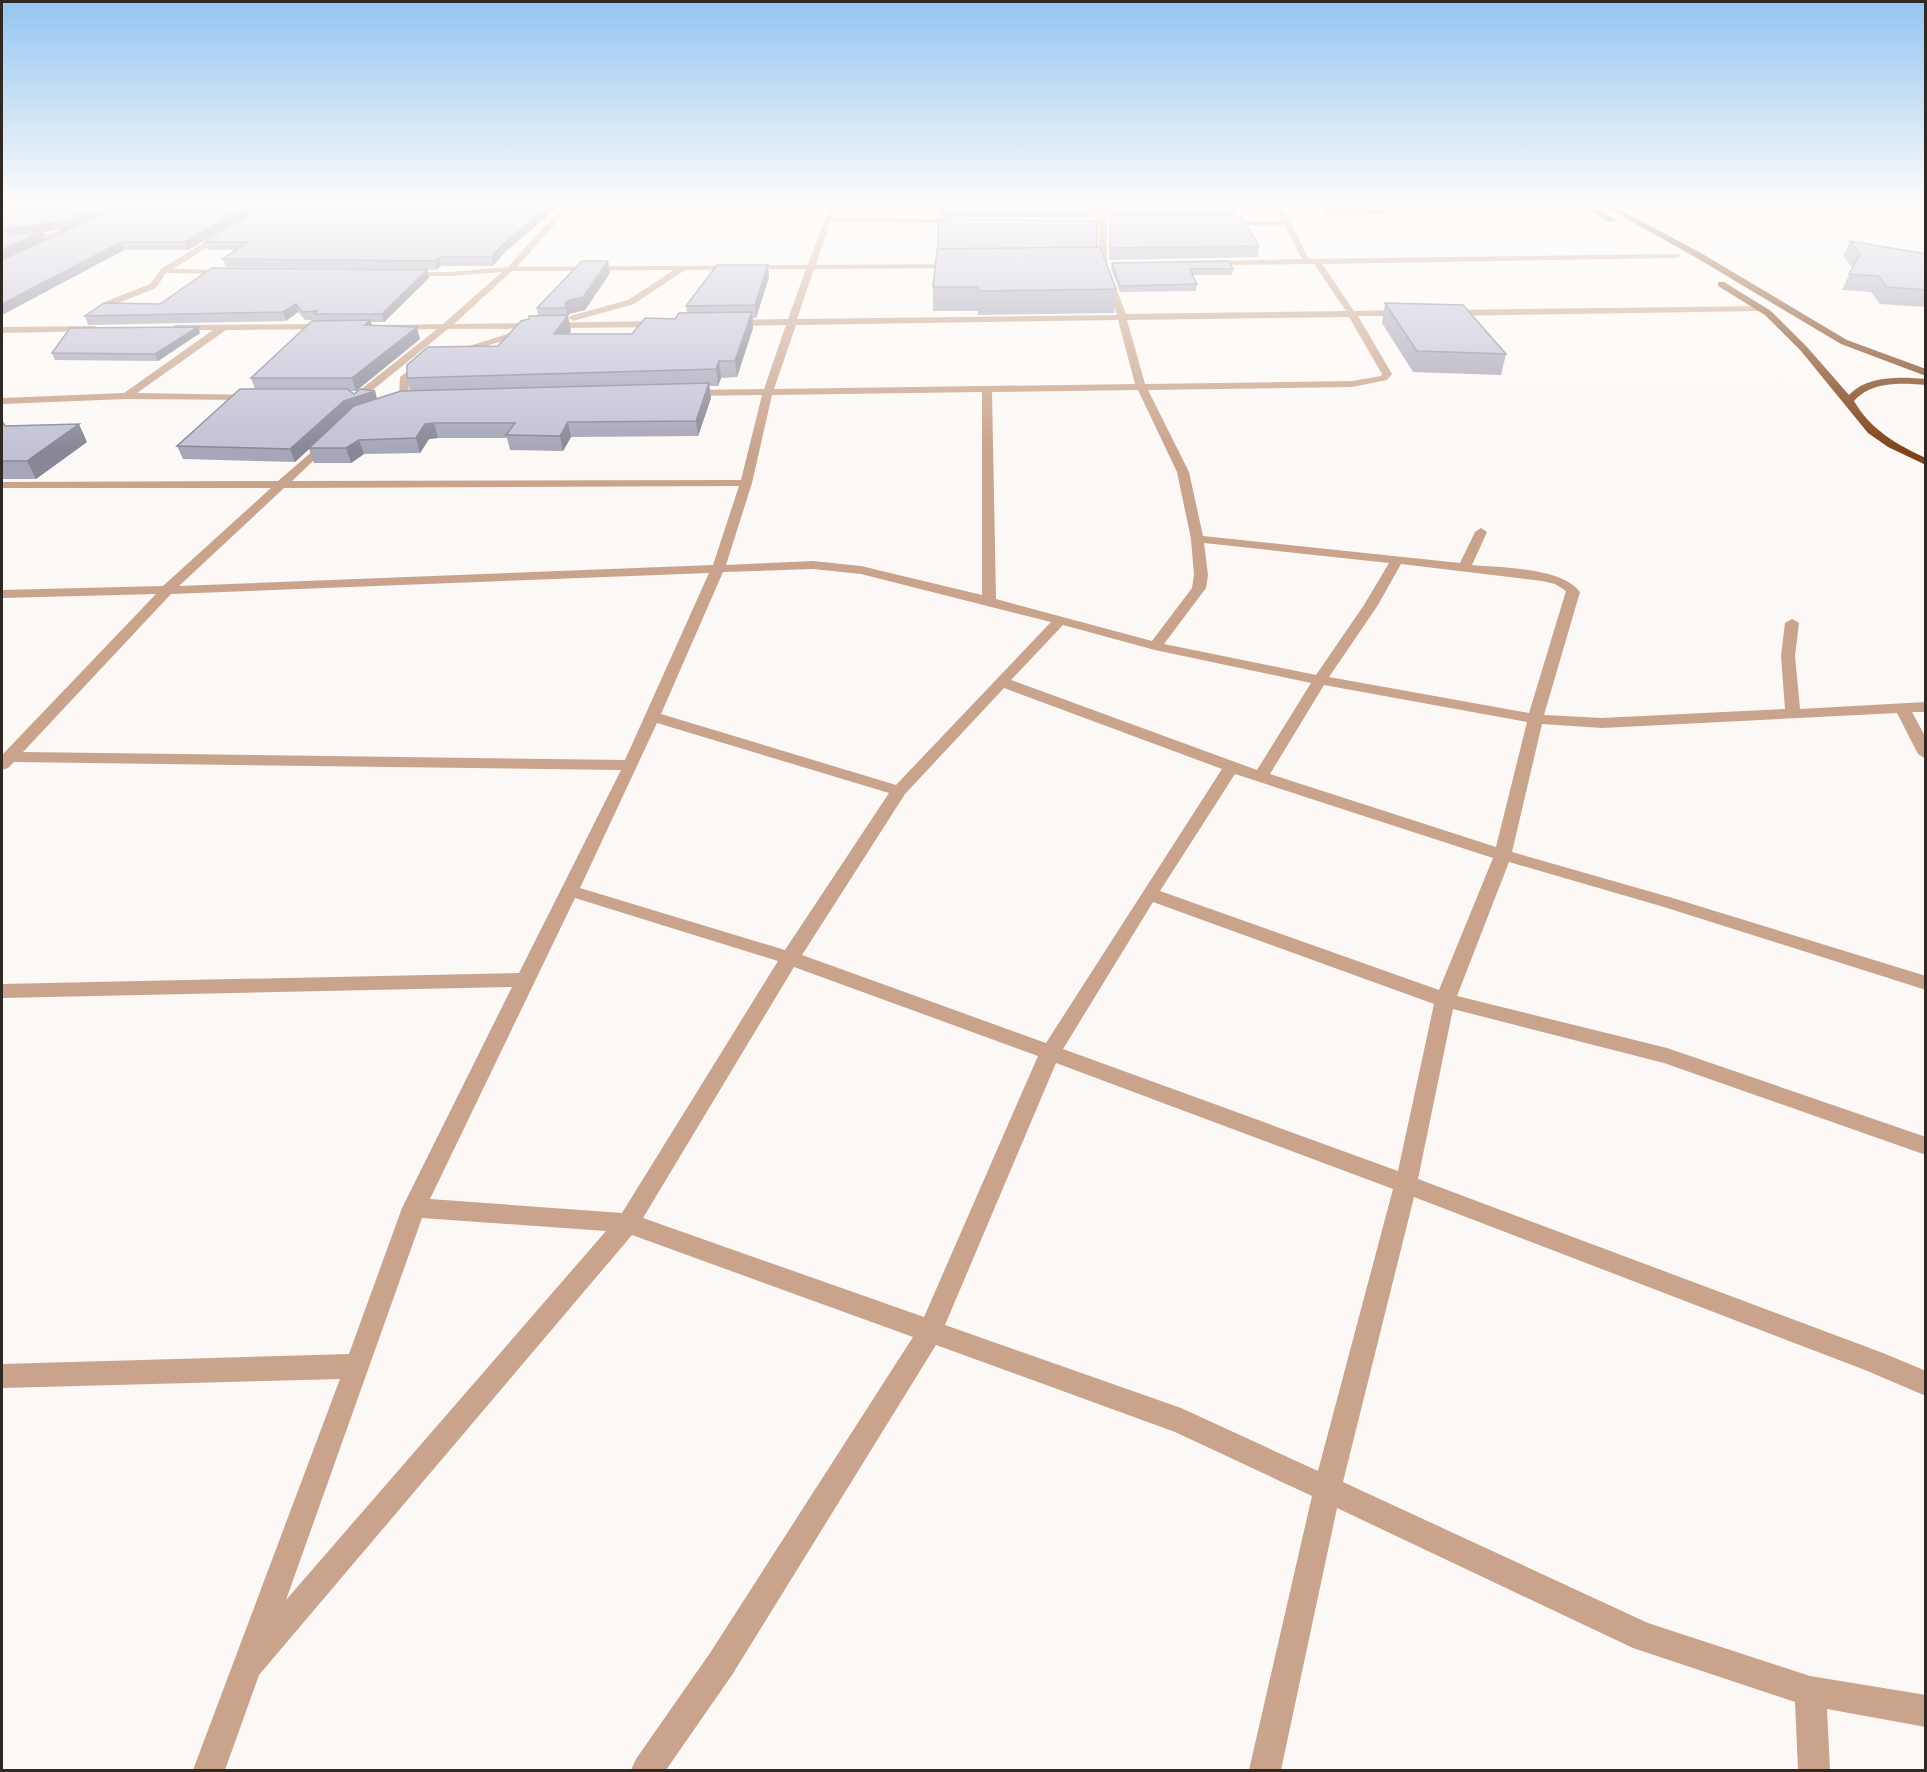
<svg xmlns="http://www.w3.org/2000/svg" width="1927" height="1772" viewBox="0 0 1927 1772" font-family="Bitter,serif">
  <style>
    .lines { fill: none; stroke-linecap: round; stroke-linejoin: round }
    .street { fill: #c9a38c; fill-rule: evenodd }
    .highway { fill: #7f431a; fill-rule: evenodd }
    .wall { fill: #a7a6b8; fill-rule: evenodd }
    .shaded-wall { fill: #888796 }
    .building { fill: #c2c1d6; stroke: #888796; stroke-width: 1.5 }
  </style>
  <rect width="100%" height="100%" fill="#fcf8f5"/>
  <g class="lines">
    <path class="street" d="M 2,204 L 46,204 L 115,214 L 111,216 L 31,206 L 2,208 Z
      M 565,204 L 573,204 L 517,267 L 808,265 L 830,204 L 837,204 L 832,218 L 962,219 L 966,221 L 962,223 L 830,222 L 816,265 L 960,264 L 964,266 L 960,268 L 814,269 L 797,319 L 1117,315 L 1099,264 L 1099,222 L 1093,204 L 1099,204 L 1107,222 L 1107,264 L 1126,314 L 1346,311 L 1314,264 L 1207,265 L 1203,263 L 1207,261 L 1302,259 L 1284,225 L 1220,225 L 1216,223 L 1220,221 L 1282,221 L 1274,204 L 1281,204 L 1309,259 L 1679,254 L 1680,256 L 1676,258 L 1322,264 L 1354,311 L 1408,310 L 1412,313 L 1408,316 L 1358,316 L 1392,374 L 1387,380 L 1352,387 L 1148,390 L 1189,472 L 1203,536 L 1460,563 L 1475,532 L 1481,528 L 1487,532 L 1472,565 C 1501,568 1562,567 1580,592 L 1544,715 L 1602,718 L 1785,709 L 1781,656 L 1785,623 L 1792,619 L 1799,623 L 1795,656 L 1800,709 L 1926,702 L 1926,712 L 1912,712 L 1926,738 L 1926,759 L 1918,754 L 1897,713 L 1602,728 L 1542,724 L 1512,852 L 1676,899 L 1926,976 L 1926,990 L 1664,907 L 1509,862 L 1457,996 L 1667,1048 L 1926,1137 L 1926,1155 L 1664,1063 L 1453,1009 L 1418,1179 L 1883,1353 L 1926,1371 L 1926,1396 L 1865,1370 L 1414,1197 L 1343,1482 L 1648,1623 L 1810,1676 L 1926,1695 L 1926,1727 L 1827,1709 L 1830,1770 L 1798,1770 L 1795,1702 L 1633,1648 L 1337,1508 L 1281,1770 L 1249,1770 L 1312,1496 L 1175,1432 L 936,1345 L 732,1675 L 666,1770 L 631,1770 L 636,1759 L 710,1653 L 913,1337 L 632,1235 L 259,1675 L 225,1770 L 193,1770 L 340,1379 L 2,1388 L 2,1364 L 349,1354 L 402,1208 L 512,987 L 2,998 L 2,984 L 519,973 L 621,770 L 14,762 L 8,768 L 2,770 L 3,754 L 156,594 L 2,598 L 2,590 L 163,586 L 271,488 L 2,488 L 2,482 L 278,481 L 328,438 L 332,439 L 332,443 L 292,481 L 741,480 L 762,395 L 687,396 L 682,393 L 687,390 L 764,389 L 786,325 L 728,326 L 723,323 L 728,320 L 788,319 L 806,269 L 685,270 L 634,304 L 573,321 L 569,318 L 570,316 L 628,300 L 674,270 L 512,271 L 454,324 L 664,321 L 669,324 L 664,327 L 448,329 L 364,397 L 360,412 L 351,410 L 355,394 L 437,329 L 392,330 L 387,327 L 389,325 L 443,324 L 502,272 L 451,276 L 400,276 L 400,272 L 451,272 L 508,267 ZM 1349,317 L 1382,374 L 1381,376 L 1352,381 L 1145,384 L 1127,320 ZM 1118,320 L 1135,384 L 774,389 L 796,325 ZM 1138,390 L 1177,472 L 1191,539 L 1194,575 L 1192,588 L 1152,641 L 996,599 L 992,392 ZM 982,392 L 982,595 L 861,566 L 813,561 L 726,565 L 752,483 L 772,395 ZM 739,486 L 713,565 L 179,586 L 284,488 ZM 1204,543 L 1389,563 L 1364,605 L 1316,675 L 1164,644 L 1206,588 L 1208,575 ZM 1401,564 L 1542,581 L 1555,584 L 1566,591 L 1529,713 L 1329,677 L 1378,605 ZM 813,569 L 861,574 L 1051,622 L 896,785 L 661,714 L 723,572 ZM 709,573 L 625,760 L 23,752 L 171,594 ZM 1063,625 L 1155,650 L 1311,683 L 1257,770 L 1011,680 ZM 1324,685 L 1527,722 L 1496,847 L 1270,774 ZM 1004,688 L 1222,769 L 1046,1043 L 802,955 L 905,794 ZM 657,723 L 889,793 L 785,950 L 580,888 ZM 1235,774 L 1493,858 L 1439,990 L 1160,891 ZM 575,898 L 778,961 L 622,1213 L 430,1199 ZM 1153,902 L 1434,1004 L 1398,1171 L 1063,1049 ZM 794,967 L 1038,1056 L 924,1317 L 643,1218 ZM 1056,1063 L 1393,1189 L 1318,1471 L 1181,1408 L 945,1325 ZM 422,1218 L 606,1231 L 286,1600 Z
      M 73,230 L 77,232 L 76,234 L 21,240 L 17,238 Z
      M 223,231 L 230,233 L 173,269 L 231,270 L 235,272 L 234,274 L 166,273 L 156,288 L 113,305 L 94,318 L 87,316 L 107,301 L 150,284 L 161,269 Z
      M 1764,306 L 1765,308 L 1761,311 L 1445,316 L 1441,313 L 1445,310 Z
      M 328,324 L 331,325 L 331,329 L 226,330 L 137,393 L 258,395 L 259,397 L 254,400 L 127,399 L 2,404 L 2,398 L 124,393 L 213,330 L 173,330 L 173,326 L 176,325 Z
      M 94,326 L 97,327 L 97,331 L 2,333 L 2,327 Z
      M 527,328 L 530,329 L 530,333 L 455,355 L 450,352 Z
      M 421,361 L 429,363 L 409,380 L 408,402 L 385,407 L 385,403 L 399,398 L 400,377 Z"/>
    <path class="highway" d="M 1581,204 L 1589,204 L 1616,220 L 1609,222 Z
      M 1600,204 L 1609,204 L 1701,253 L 1847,340 L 1926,369 L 1926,376 L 1841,344 L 1695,257 Z
      M 1718,282 L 1724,282 L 1771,311 L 1807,347 L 1849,395 C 1868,375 1901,377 1926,379 L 1926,385 C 1901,383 1872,381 1854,401 C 1870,429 1897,445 1926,458 L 1926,465 L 1888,447 L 1868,433 L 1801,351 L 1765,315 L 1718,286 Z"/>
  </g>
  <path class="wall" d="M 63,204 L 266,204 L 188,250 L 124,250 L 2,315 L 2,211 L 97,216 L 111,210 ZM 56,230 L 61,233 L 47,239 L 43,232 Z
    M 266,204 L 505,252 L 493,266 L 441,266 L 437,270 L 226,267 L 223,259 L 235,250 L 208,250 L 205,242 Z
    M 937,204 L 1096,204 L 1095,218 L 938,217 Z
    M 1100,204 L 1237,204 L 1235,216 L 1259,246 L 1258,257 L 1109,260 L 1110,218 L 1107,218 Z
    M 1317,204 L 1455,204 L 1455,205 L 1385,206 L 1384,214 L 1325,215 Z
    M 1850,241 L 1926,254 L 1926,307 L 1880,304 L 1871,292 L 1842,290 L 1852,268 L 1843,256 Z
    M 1097,247 L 1116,289 L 1114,313 L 978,315 L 978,311 L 933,311 L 933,287 Z
    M 1112,263 L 1233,269 L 1232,275 L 1193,275 L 1197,284 L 1196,291 L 1120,292 L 1111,269 Z
    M 768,265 L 769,277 L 756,318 L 753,318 L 753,328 L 737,377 L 721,378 L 718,386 L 709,386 L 711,398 L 698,436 L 571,437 L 563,451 L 510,450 L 507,438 L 438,438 L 429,439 L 420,453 L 364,454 L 351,463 L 314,463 L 309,449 L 295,462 L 183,459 L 177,446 L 255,389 L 251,378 L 316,321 L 316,320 L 305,320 L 298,312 L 286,321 L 88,325 L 85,316 L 160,304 L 429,278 L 384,322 L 371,322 L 372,326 L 420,339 L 356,391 L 350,391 L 354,394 L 375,391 L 377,399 L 410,391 L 407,378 L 498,346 L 538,316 L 537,308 L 610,273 L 585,310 L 569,314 L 568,316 L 571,331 L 568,334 L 632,334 L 687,313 L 686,306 Z
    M 1385,303 L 1506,354 L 1501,375 L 1413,372 L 1382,323 Z
    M 198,327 L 200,333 L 158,361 L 55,360 L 52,353 Z
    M 2,421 L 5,426 L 87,442 L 36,479 L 2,479 Z"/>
  <path class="shaded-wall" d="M 109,204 L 125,204 L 112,210 Z
    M 250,204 L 266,204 L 188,250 L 185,242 Z
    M 551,204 L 562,204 L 505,252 L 493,266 L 491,257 L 504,243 Z
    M 94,208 L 97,216 L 61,233 L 58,225 Z
    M 53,222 L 56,230 L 43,232 L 47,240 L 2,261 L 2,250 L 12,237 L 6,231 L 8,229 Z
    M 121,242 L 124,250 L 2,315 L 2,304 Z
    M 439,257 L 441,266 L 437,270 L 435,261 Z
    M 608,261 L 610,273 L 585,310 L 569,314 L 568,316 L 571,331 L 557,350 L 554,334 L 567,316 L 565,304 Z
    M 768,265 L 769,277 L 756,318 L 755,305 Z
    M 427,270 L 429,278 L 384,322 L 382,314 Z
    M 296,304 L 298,312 L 286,321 L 283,312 Z
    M 752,312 L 753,328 L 737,377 L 735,361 Z
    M 370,320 L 374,333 L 365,325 Z
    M 198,327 L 200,333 L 158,361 L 155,354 Z
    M 417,327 L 420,339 L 356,391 L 352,378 Z
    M 719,361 L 721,378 L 718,386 L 716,369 Z
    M 709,383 L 711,398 L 698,436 L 696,421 Z
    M 375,391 L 378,403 L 309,448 L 309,449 L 295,462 L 290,449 L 344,401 Z
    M 568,422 L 571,437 L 563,451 L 560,436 Z
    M 434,423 L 438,438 L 429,439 L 420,453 L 416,438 L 425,424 Z
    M 79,424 L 87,442 L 36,479 L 27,461 Z
    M 359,440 L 364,454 L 351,463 L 346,448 Z"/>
  <path class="building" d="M 32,204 L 55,204 L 94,208 L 58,225 L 53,222 L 8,229 L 6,231 L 13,235 L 43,231 L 2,250 L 2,211 Z
    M 123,204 L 250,204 L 185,242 L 121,242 L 2,304 L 2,260 Z
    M 266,204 L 551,204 L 504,243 L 491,257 L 439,257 L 435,261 L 223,259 L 247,242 L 205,242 Z
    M 1110,216 L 1241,216 L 1259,246 L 1110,248 Z
    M 938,219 L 1097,221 L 1097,247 L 938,249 Z
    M 1850,241 L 1926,254 L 1926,290 L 1887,287 L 1878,276 L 1849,274 L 1860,254 Z
    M 1100,247 L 1116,289 L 979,291 L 978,287 L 933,287 L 937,249 Z
    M 582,261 L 608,261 L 583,297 L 567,301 L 565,304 L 566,308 L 537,308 Z
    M 1229,261 L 1233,269 L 1190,269 L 1197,284 L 1120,286 L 1112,263 Z
    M 717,265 L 768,265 L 755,305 L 686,306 Z
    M 212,268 L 427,270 L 382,314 L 314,314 L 317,311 L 302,312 L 296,304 L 283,312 L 85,316 L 104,303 L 160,304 Z
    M 1385,303 L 1463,305 L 1506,354 L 1417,351 Z
    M 752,312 L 735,361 L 719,361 L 716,369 L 407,378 L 407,365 L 428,347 L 498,346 L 521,321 L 529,319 L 529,316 L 568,315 L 554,334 L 632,334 L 645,318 L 675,319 L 679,313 Z
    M 370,320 L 365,325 L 417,327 L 352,378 L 251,378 L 312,321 Z
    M 198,327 L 155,354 L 52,353 L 70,328 Z
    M 709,383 L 696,421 L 568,422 L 560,436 L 506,435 L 515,423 L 434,423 L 425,424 L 416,438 L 359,440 L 346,448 L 309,448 L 354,406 L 401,391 Z
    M 240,389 L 347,389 L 354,394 L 360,389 L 375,391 L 344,401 L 290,449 L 177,446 Z
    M 2,421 L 5,426 L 79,424 L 27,461 L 2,461 Z"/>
  <linearGradient id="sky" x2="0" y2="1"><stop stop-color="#94c5f1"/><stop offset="0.45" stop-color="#fefcfa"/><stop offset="1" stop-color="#fefcfa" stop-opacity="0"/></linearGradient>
  <rect width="1927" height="452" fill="url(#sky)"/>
  <rect width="1927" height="1772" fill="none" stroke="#2f2823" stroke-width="6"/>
</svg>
